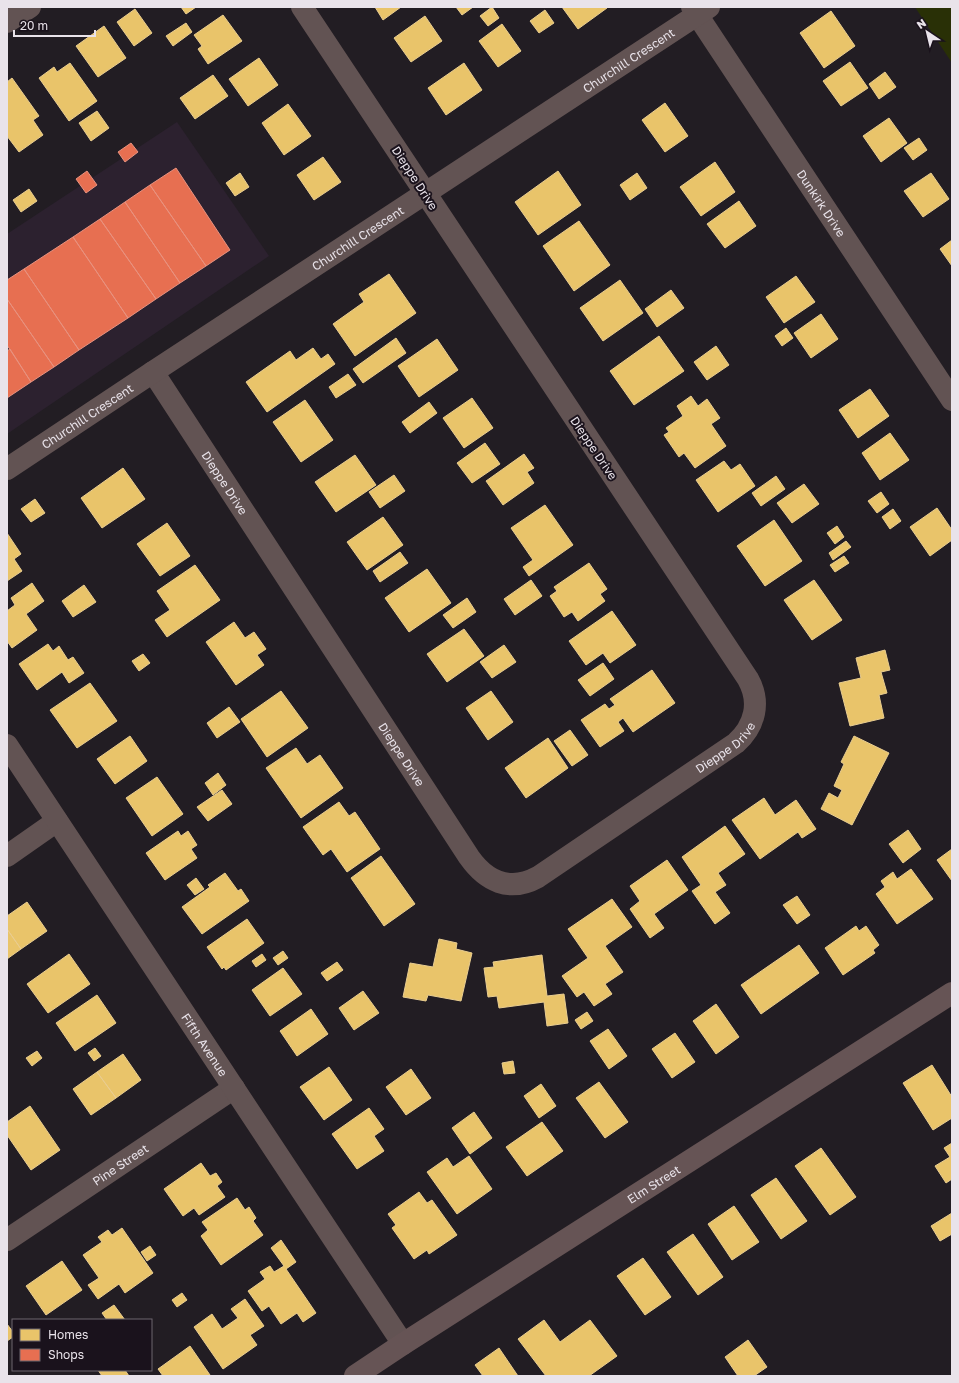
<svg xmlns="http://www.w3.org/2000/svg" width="959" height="1383" viewBox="0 0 959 1383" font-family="'Golos Text',sans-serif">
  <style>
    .built { fill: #2c212f }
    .green { fill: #293006 }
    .homes { fill: #e9c46a; stroke: #e9cd90 }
    .shops { fill: #e76f51; stroke: #e8927f }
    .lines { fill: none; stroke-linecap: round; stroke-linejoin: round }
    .minor { stroke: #625353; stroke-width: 22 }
    .tertiary { stroke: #625353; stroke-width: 22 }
    .secondary { stroke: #665455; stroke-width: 22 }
    .labels { text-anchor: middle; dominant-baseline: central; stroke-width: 4; stroke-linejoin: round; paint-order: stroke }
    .street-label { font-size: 12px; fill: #e9e3ea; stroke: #1a121c }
  </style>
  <rect width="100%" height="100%" fill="#221d23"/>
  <path class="built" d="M 177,122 L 269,256 L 7,434 L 7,234 Z"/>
  <path class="green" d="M 915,7 L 952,7 L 952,63 Z"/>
  <path class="homes" d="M 181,7 L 196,7 L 186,14 Z
    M 375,7 L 401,7 L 383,20 Z
    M 456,7 L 473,7 L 462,15 Z
    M 492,7 L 499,18 L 488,26 L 480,16 Z
    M 562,7 L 606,7 L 607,8 L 578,29 Z
    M 135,9 L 152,33 L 134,46 L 117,22 Z
    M 545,10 L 554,23 L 539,33 L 530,21 Z
    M 831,11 L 855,46 L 824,68 L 800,33 Z
    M 223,15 L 242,41 L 208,64 L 198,49 L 202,46 L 194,35 Z
    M 425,16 L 442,41 L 411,62 L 394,38 Z
    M 186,23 L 192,32 L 173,46 L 166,36 Z
    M 502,24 L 521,51 L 498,67 L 479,41 Z
    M 104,26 L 126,58 L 98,77 L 76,46 Z
    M 259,58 L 278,85 L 248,106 L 229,79 Z
    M 850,62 L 868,88 L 841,106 L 823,81 Z
    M 70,63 L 97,101 L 69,121 L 39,78 L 54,67 L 57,72 Z
    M 464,63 L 482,90 L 446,115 L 428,88 Z
    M 885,72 L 896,87 L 879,99 L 869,84 Z
    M 213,75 L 228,96 L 195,119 L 180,98 Z
    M 12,78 L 39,116 L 33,120 L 43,135 L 19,152 L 7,136 L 7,82 Z
    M 665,103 L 688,136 L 665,152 L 642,120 Z
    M 288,104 L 311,136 L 284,155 L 262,123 Z
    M 97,111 L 109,128 L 91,141 L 79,123 Z
    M 889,118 L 907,143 L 881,162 L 863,136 Z
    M 919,138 L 927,150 L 913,160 L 904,148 Z
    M 323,157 L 341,182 L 314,200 L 297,175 Z
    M 715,162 L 735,192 L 701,216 L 680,187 Z
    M 558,171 L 581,205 L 538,235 L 515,202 Z
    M 240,173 L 249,187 L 235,196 L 226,183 Z
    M 637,173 L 647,188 L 630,200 L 620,185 Z
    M 931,173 L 949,199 L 923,217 L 904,191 Z
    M 29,189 L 37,201 L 21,212 L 13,200 Z
    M 739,201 L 756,226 L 725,248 L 707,224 Z
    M 579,221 L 610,265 L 574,291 L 543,246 Z
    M 952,240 L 952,266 L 940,249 Z
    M 389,274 L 416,313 L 355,356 L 333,324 L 364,302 L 359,294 Z
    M 796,276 L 815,302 L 784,323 L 766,297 Z
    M 620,280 L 643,313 L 603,341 L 580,308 Z
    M 671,290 L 684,308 L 657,327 L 645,309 Z
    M 821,314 L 838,339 L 811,358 L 794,333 Z
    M 786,328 L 793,338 L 782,346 L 775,336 Z
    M 659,336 L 684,371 L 634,405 L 610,371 Z
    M 396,338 L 406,353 L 363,383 L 353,369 Z
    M 437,339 L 458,370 L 419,397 L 398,366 Z
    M 716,346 L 729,365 L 707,380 L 694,362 Z
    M 313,348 L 321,359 L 328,354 L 335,364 L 267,412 L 246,382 L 290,351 L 296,360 Z
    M 348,374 L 356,385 L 336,398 L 329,387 Z
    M 870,389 L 889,416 L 858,438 L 839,410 Z
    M 691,396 L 698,406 L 707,399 L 720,418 L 711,424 L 726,446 L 695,468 L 684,453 L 679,457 L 664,435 L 669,432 L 666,428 L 683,416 L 677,406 Z
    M 472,398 L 493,428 L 464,448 L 443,418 Z
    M 305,400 L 333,440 L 301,462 L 273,422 Z
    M 429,402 L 437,413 L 410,433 L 402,422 Z
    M 890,433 L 909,460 L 880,480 L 862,453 Z
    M 485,443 L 500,464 L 472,483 L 457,463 Z
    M 524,454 L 534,468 L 527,472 L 534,483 L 503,505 L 486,481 Z
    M 355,455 L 376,485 L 336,512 L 315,482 Z
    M 724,461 L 731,470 L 740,464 L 755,486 L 718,512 L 696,480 Z
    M 123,468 L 145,499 L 102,528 L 81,498 Z
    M 394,475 L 405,491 L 380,508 L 369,492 Z
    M 776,476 L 785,489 L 761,506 L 752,493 Z
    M 804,484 L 819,504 L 792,523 L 777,503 Z
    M 881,492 L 889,504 L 877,513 L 868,501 Z
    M 35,499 L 45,513 L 31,522 L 21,509 Z
    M 545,505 L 573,545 L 529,576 L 523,567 L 533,560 L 511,528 Z
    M 937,508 L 952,530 L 952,540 L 930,556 L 910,527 Z
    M 893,509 L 901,521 L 890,529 L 882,517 Z
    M 383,517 L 403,545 L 367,570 L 347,542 Z
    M 774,520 L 802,561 L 765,586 L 737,546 Z
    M 167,523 L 190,556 L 160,576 L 137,544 Z
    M 837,526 L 844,537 L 835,544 L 827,533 Z
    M 7,533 L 21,554 L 14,559 L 22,571 L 7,581 Z
    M 846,541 L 851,547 L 833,560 L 829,553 Z
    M 400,552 L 408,563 L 380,582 L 373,571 Z
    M 844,556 L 849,563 L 835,572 L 830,565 Z
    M 589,563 L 607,589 L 600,594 L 605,601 L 578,621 L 572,612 L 564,617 L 550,596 L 557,591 L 554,587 Z
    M 195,565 L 220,600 L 167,637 L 155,620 L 170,610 L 157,591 Z
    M 427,569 L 451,603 L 409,632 L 385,598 Z
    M 531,580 L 542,596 L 515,615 L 504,599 Z
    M 814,580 L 842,620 L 812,640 L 784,600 Z
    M 32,583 L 44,601 L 26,614 L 37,630 L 12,648 L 7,641 L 7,611 L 15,605 L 11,598 Z
    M 84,585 L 96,602 L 73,617 L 62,601 Z
    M 467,598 L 476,612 L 453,628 L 443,615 Z
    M 612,611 L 636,645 L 610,663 L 603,653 L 586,665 L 569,641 Z
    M 234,622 L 245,638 L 254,632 L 266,649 L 257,655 L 264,665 L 236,685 L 206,642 Z
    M 464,629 L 484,656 L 447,682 L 427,654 Z
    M 48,644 L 53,651 L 59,646 L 68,660 L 73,657 L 84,673 L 69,683 L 62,672 L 37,690 L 19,664 Z
    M 504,645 L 516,662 L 492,678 L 480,662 Z
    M 885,650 L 890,670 L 881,672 L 887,693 L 879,695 L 884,718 L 850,726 L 839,683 L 861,678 L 856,658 Z
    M 143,654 L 150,663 L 139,671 L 132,661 Z
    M 603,663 L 614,679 L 590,696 L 578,680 Z
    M 652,670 L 675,703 L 633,732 L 623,718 L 618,722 L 624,731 L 600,747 L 581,720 L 605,704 L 609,709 L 615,705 L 610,699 Z
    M 90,683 L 117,721 L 77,748 L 50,710 Z
    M 281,691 L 308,728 L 267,757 L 241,719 Z
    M 491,691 L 513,722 L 488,740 L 466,708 Z
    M 229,707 L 240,722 L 217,738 L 207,723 Z
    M 570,730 L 588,755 L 572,766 L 554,741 Z
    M 130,736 L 147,761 L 115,784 L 97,759 Z
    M 854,736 L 889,753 L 852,825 L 821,809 L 829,793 L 838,798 L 842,790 L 834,786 L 844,764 L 841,762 Z
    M 548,738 L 568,768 L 526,798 L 505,768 Z
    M 296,748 L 307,764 L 320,755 L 343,788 L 301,818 L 266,768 Z
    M 218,773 L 226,785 L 213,795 L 205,783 Z
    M 157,777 L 183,814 L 152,836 L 126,798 Z
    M 222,790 L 232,804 L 208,821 L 197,807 Z
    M 764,798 L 775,815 L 796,800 L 816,829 L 802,838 L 798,832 L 760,859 L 732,820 Z
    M 339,802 L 349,816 L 355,812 L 380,849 L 347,872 L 331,849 L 323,855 L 303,827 Z
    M 725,826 L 745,854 L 718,873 L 726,885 L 715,892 L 730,913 L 715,924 L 692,891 L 701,885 L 682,857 Z
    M 908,830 L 921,849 L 903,863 L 889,844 Z
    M 178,831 L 181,836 L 188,831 L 197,845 L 191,849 L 197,858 L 165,880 L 146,853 Z
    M 952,849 L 952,881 L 937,860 Z
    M 381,856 L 415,904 L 384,926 L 351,878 Z
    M 667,860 L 688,890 L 654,914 L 664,928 L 650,938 L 630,909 L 640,901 L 630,886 Z
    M 911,869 L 933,899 L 897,924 L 876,894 L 885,887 L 881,881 L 893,872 L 897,879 Z
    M 225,873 L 238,891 L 241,889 L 249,901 L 202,934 L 182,907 L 210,887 L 208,885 Z
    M 196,878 L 204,889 L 195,895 L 187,885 Z
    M 797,896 L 810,915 L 797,924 L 783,905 Z
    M 612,899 L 632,927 L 605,946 L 623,972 L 605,984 L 612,994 L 594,1006 L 584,992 L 577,997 L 562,976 L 588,958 L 568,929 Z
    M 27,902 L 47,931 L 21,949 L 7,929 L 7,916 Z
    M 247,919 L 264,943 L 226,970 L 224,967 L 222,969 L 207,947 Z
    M 856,926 L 859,931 L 866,926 L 879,945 L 873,950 L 875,953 L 843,975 L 825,948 Z
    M 7,929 L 21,949 L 7,959 Z
    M 439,939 L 457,943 L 456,949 L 472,953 L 461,1001 L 428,995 L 426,1001 L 403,997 L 410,963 L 433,967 Z
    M 799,945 L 819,973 L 761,1014 L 741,985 Z
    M 283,951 L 288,958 L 278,965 L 273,958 Z
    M 69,954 L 90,984 L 48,1013 L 27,984 Z
    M 262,954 L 266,960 L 256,967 L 252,961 Z
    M 542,955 L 547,996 L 564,994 L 568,1023 L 547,1026 L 544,1002 L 499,1008 L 497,996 L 488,997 L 484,968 L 494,967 L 493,962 Z
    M 337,962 L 343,970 L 327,981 L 321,973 Z
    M 283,968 L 302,994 L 270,1016 L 252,990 Z
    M 363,991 L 379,1013 L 354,1030 L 339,1008 Z
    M 97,995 L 116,1023 L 75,1051 L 56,1023 Z
    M 716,1004 L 739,1037 L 716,1054 L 693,1021 Z
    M 311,1009 L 328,1034 L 297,1056 L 280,1031 Z
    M 587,1012 L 593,1021 L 581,1029 L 575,1020 Z
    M 608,1029 L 627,1056 L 609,1069 L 590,1041 Z
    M 675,1033 L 695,1062 L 672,1078 L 652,1049 Z
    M 95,1048 L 101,1056 L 94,1061 L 88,1053 Z
    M 37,1051 L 42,1058 L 32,1066 L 26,1058 Z
    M 123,1054 L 141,1080 L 116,1098 L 97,1072 Z
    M 513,1061 L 515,1073 L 504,1074 L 502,1063 Z
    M 932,1065 L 952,1097 L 952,1118 L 933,1130 L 903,1083 Z
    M 329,1067 L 352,1100 L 324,1120 L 300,1087 Z
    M 411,1069 L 431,1098 L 406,1115 L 386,1087 Z
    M 97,1072 L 116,1098 L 91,1115 L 73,1089 Z
    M 599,1082 L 628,1122 L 605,1138 L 576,1098 Z
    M 541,1084 L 556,1106 L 539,1118 L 524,1096 Z
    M 30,1106 L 60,1150 L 31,1170 L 7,1135 L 7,1122 Z
    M 369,1108 L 384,1129 L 374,1136 L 384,1151 L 357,1169 L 332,1134 Z
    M 474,1112 L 492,1138 L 470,1154 L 452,1128 Z
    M 542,1122 L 563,1151 L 527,1176 L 506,1147 Z
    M 952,1143 L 952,1179 L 946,1183 L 935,1166 L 950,1157 L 944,1148 Z
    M 821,1148 L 856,1197 L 830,1215 L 795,1166 Z
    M 469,1156 L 492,1189 L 457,1214 L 427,1172 L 447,1158 L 453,1167 Z
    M 201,1163 L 210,1176 L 216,1173 L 222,1182 L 217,1186 L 225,1197 L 199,1215 L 194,1208 L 183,1216 L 164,1189 Z
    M 776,1178 L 807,1221 L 781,1239 L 751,1195 Z
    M 419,1192 L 427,1203 L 432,1200 L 457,1235 L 429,1254 L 427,1250 L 414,1259 L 392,1228 L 396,1225 L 388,1214 Z
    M 237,1198 L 245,1210 L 249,1207 L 256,1218 L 253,1221 L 263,1235 L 221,1265 L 201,1236 L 208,1230 L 202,1222 Z
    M 734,1206 L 759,1242 L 732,1260 L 708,1224 Z
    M 952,1213 L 952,1234 L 940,1241 L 931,1226 Z
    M 122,1228 L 153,1273 L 125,1293 L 119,1284 L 98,1299 L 88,1285 L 99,1278 L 83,1255 L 102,1242 L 98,1237 L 108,1230 L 112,1235 Z
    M 693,1234 L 723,1277 L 698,1295 L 667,1252 Z
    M 281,1240 L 296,1262 L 286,1269 L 316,1313 L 303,1322 L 297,1313 L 281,1324 L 269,1306 L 262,1311 L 248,1291 L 265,1279 L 260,1272 L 270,1266 L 274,1272 L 284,1266 L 271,1248 Z
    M 150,1246 L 156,1255 L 147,1261 L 141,1252 Z
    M 643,1258 L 671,1297 L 645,1315 L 617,1276 Z
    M 62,1261 L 82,1290 L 46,1315 L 26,1286 Z
    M 182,1293 L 187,1300 L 177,1307 L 172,1300 Z
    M 245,1299 L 264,1326 L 250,1335 L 257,1345 L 223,1369 L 194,1327 L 212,1314 L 222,1329 L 238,1318 L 231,1309 Z
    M 114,1305 L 125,1320 L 107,1320 L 102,1313 Z
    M 544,1320 L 560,1342 L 590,1320 L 617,1356 L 589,1376 L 546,1376 L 518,1339 Z
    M 7,1324 L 13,1332 L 13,1337 L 7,1341 Z
    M 748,1340 L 767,1367 L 754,1376 L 738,1376 L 725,1357 Z
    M 190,1346 L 210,1375 L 208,1376 L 163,1376 L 158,1369 Z
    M 499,1348 L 518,1376 L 483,1376 L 475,1365 Z
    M 98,1370 L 125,1370 L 129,1376 L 102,1376 Z"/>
  <path class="shops" d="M 131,143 L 138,152 L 125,162 L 118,152 Z
    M 176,168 L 230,250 L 206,266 L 150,185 Z
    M 87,171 L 97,185 L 86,193 L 76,179 Z
    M 150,185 L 206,266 L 180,283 L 125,202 Z
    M 125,202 L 180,283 L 156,299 L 100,219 Z
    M 100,219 L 156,299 L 128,318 L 73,237 Z
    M 73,237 L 128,318 L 79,350 L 24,269 Z
    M 24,269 L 79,350 L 54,367 L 7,299 L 7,280 Z
    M 7,299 L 54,367 L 31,382 L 7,345 Z
    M 10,349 L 31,382 L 7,398 L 7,351 Z"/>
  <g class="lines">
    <g class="minor">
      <path id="s1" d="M 692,7 L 952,400"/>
      <path d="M 7,22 L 30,7"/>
      <path id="s2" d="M 153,372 L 469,857 C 486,881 509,893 538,877 L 736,743 C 755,726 761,702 748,679 L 302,7"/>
      <path id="s3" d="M 7,469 L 153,372 L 709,7"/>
      <path d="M 7,856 L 57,821"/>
      <path id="s4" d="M 7,1240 L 234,1088"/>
    </g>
    <path class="tertiary" id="s5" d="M 7,745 L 403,1344"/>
    <path class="secondary" id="s6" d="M 355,1376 L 403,1344 L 952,993"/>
  </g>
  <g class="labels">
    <g class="street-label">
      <text stroke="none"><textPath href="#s3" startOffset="744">Churchill Crescent</textPath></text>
      <text transform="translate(415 178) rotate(57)">Dieppe Drive</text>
      <text stroke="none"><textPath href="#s1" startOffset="235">Dunkirk Drive</textPath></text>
      <text stroke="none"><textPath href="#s3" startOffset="420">Churchill Crescent</textPath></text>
      <text stroke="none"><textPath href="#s3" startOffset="96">Churchill Crescent</textPath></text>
      <text transform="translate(594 448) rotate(56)">Dieppe Drive</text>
      <text stroke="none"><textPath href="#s2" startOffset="132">Dieppe Drive</textPath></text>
      <text stroke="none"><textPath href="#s2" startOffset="887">Dieppe Drive</textPath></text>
      <text stroke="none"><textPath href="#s2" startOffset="456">Dieppe Drive</textPath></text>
      <text stroke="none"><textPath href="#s5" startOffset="359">Fifth Avenue</textPath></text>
      <text stroke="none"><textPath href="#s4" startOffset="136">Pine Street</textPath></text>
      <text stroke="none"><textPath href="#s6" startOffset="355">Elm Street</textPath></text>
    </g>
  </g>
  <rect width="959" height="1383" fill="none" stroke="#e9e3ea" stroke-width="16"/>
  <rect x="12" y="1319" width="140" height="52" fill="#1a121c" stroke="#6d666e"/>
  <rect x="20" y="1329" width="20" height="12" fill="#e9c46a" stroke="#6d666e"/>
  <text x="48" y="1339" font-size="12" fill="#e9e3ea">Homes</text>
  <rect x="20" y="1349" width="20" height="12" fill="#e76f51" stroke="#6d666e"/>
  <text x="48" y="1359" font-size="12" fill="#e9e3ea">Shops</text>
  <g transform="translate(927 32) rotate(325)" stroke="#1a121c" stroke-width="3" paint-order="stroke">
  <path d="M0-3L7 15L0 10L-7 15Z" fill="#e9e3ea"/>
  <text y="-6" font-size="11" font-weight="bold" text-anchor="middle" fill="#e9e3ea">N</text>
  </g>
  <path d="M14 30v6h81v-6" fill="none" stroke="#e9e3ea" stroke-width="2"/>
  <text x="20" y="30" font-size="12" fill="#e9e3ea" stroke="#1a121c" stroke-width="3" paint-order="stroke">20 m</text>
</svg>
